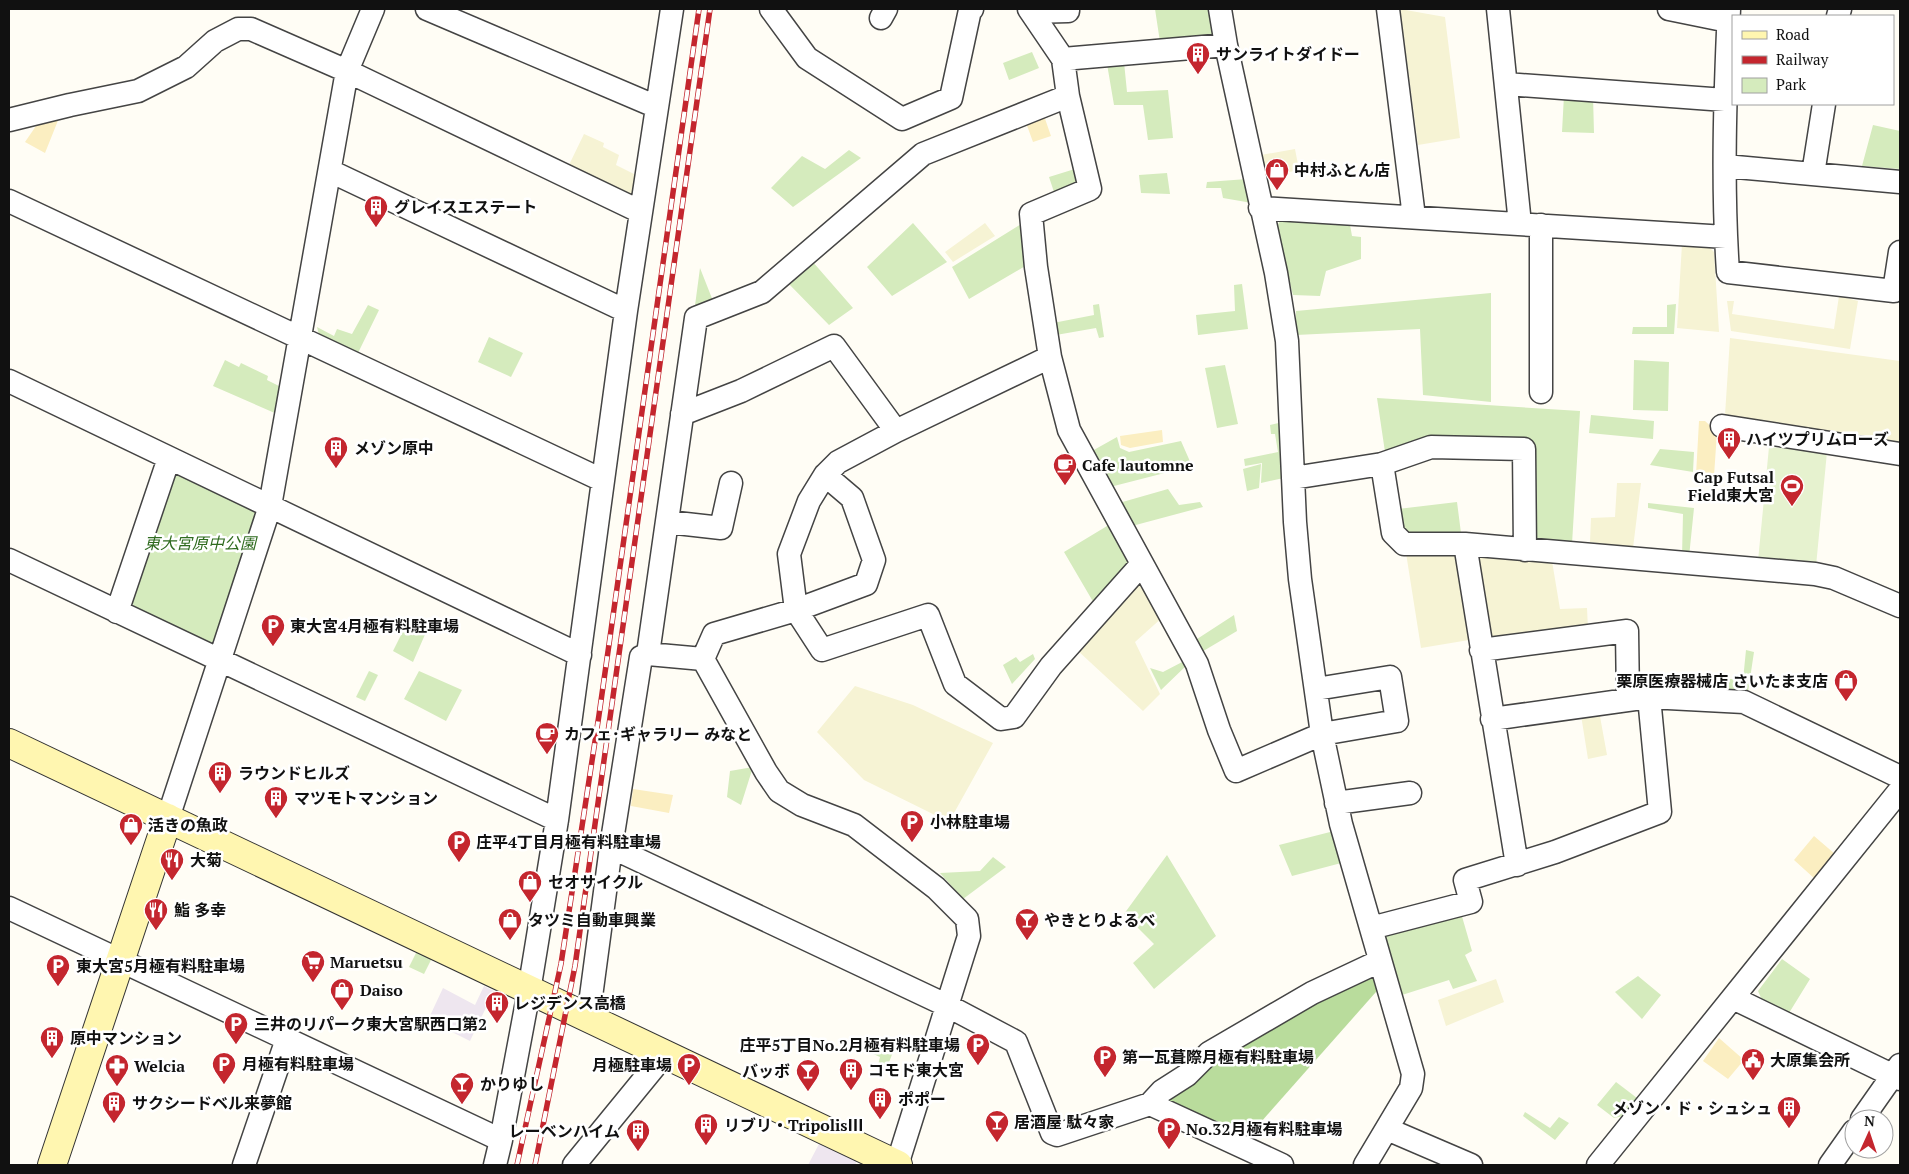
<svg xmlns="http://www.w3.org/2000/svg" width="1909" height="1174" viewBox="0 0 1909 1174" font-family="'PT Serif','Noto Sans JP',serif">
  <style>
    .industrial { fill: #eee6ef }
    .farmland { fill: #f6f3d4 }
    .green { fill: #d5ebbd }
    .forest { fill: #b9dc9c }
    .sand { fill: #fbeec1 }
    .pitch { fill: #e6f2cf }
    .lines { fill: none; stroke-linecap: round; stroke-linejoin: round }
    .street-casing { stroke: #444; stroke-width: 25 }
    .secondary-casing { stroke: #333; stroke-width: 30 }
    .street { stroke: #fff; stroke-width: 22 }
    .secondary { stroke: #fff6b0; stroke-width: 28 }
    .rail-casing { stroke: #c4262e; stroke-width: 5.5 }
    .rail { stroke: #fff; stroke-width: 4; stroke-dasharray: 11; stroke-linecap: butt }
    .labels { text-anchor: middle; dominant-baseline: central; stroke-width: 5; stroke-linejoin: round; paint-order: stroke }
    .poi-label { font-size: 16px; font-weight: bold; fill: #111; stroke: #fff; text-anchor: start }
    .park-label { font-size: 16px; font-style: italic; fill: #2f6b1f; stroke: #fff }
  </style>
  <rect width="100%" height="100%" fill="#fffdf5"/>
  <path class="industrial" d="M 484,986 L 494,991 L 470,1041 L 428,1020 L 443,988 L 475,1005 Z
    M 820,1142 L 858,1159 L 855,1165 L 808,1165 Z"/>
  <path class="farmland" d="M 1400,9 L 1445,17 L 1460,138 L 1418,145 Z
    M 584,134 L 604,143 L 603,147 L 619,155 L 616,165 L 640,177 L 637,194 L 629,197 L 568,167 Z
    M 1295,149 L 1299,170 L 1265,177 L 1261,155 Z
    M 985,223 L 995,236 L 953,262 L 945,252 Z
    M 1682,244 L 1708,246 L 1714,252 L 1719,332 L 1677,328 Z
    M 1839,296 L 1858,301 L 1850,349 L 1731,331 L 1727,301 L 1734,301 L 1732,314 L 1834,329 Z
    M 1730,338 L 1900,361 L 1900,445 L 1725,415 Z
    M 1617,483 L 1641,483 L 1633,548 L 1590,542 L 1591,518 L 1615,517 Z
    M 1406,553 L 1459,555 L 1475,639 L 1421,648 Z
    M 1479,557 L 1552,561 L 1560,609 L 1587,608 L 1588,629 L 1494,643 L 1486,634 Z
    M 1140,582 L 1164,616 L 1135,642 L 1160,694 L 1143,711 L 1077,650 Z
    M 855,686 L 913,705 L 993,743 L 949,822 L 864,780 L 817,732 Z
    M 1599,711 L 1607,755 L 1588,759 L 1581,715 Z
    M 1496,979 L 1504,1002 L 1446,1026 L 1438,1000 Z"/>
  <path class="green" d="M 1155,9 L 1214,9 L 1213,36 L 1160,42 Z
    M 1032,52 L 1039,68 L 1009,80 L 1003,63 Z
    M 1124,62 L 1127,92 L 1168,90 L 1173,138 L 1148,140 L 1143,105 L 1114,105 L 1107,64 Z
    M 1564,95 L 1593,96 L 1594,133 L 1562,132 Z
    M 1873,125 L 1900,131 L 1900,169 L 1862,166 Z
    M 849,150 L 861,158 L 793,207 L 771,188 L 802,156 L 825,169 Z
    M 1078,168 L 1082,187 L 1056,198 L 1049,177 Z
    M 1167,173 L 1170,194 L 1141,193 L 1139,175 Z
    M 1247,179 L 1252,203 L 1223,198 L 1221,188 L 1206,188 L 1207,182 Z
    M 1281,219 L 1349,219 L 1352,236 L 1361,237 L 1361,259 L 1326,271 L 1320,296 L 1293,295 L 1276,228 Z
    M 1026,221 L 1027,265 L 969,299 L 952,267 Z
    M 913,223 L 947,262 L 892,296 L 867,267 Z
    M 812,261 L 853,308 L 829,325 L 787,282 Z
    M 700,268 L 715,306 L 694,313 Z
    M 1242,284 L 1248,329 L 1198,335 L 1196,315 L 1235,311 L 1234,285 Z
    M 1491,293 L 1491,402 L 1423,395 L 1420,329 L 1296,335 L 1296,311 Z
    M 1099,304 L 1104,337 L 1099,338 L 1096,328 L 1056,335 L 1053,323 L 1094,315 L 1093,305 Z
    M 1676,304 L 1674,334 L 1632,334 L 1633,327 L 1667,327 L 1667,305 Z
    M 368,305 L 379,310 L 358,353 L 319,335 L 317,327 L 334,336 L 337,329 L 352,334 Z
    M 489,337 L 523,353 L 511,377 L 478,362 Z
    M 225,360 L 239,367 L 241,363 L 268,376 L 267,380 L 281,387 L 277,414 L 213,386 Z
    M 1634,360 L 1669,362 L 1668,411 L 1633,410 Z
    M 1225,365 L 1238,424 L 1217,428 L 1205,368 Z
    M 1377,398 L 1580,411 L 1572,544 L 1533,539 L 1529,439 L 1385,452 Z
    M 1591,415 L 1654,421 L 1653,439 L 1589,433 Z
    M 1287,421 L 1288,477 L 1261,483 L 1262,463 L 1245,466 L 1244,459 L 1278,452 L 1275,434 L 1271,434 L 1270,425 Z
    M 1117,437 L 1120,448 L 1129,452 L 1181,441 L 1192,466 L 1110,487 L 1092,451 Z
    M 1660,449 L 1694,452 L 1693,472 L 1650,465 Z
    M 1261,464 L 1259,488 L 1247,491 L 1243,469 Z
    M 181,472 L 261,514 L 218,639 L 209,644 L 135,610 L 131,598 L 173,475 Z
    M 1168,489 L 1179,505 L 1200,502 L 1203,507 L 1132,526 L 1119,503 Z
    M 1457,502 L 1461,533 L 1410,536 L 1401,530 L 1398,509 Z
    M 1648,503 L 1694,508 L 1689,557 L 1682,556 L 1683,514 L 1648,508 Z
    M 1112,523 L 1136,564 L 1095,605 L 1064,552 Z
    M 1234,615 L 1237,631 L 1200,653 L 1194,641 Z
    M 408,621 L 427,630 L 413,662 L 393,651 Z
    M 1746,650 L 1754,652 L 1748,692 L 1706,689 L 1707,677 L 1743,680 Z
    M 1033,654 L 1035,659 L 1012,684 L 1003,665 L 1016,657 L 1020,662 Z
    M 1186,660 L 1188,664 L 1161,690 L 1150,668 L 1163,672 Z
    M 369,671 L 378,675 L 365,701 L 356,697 Z
    M 419,671 L 462,690 L 446,721 L 404,699 Z
    M 753,767 L 741,805 L 727,797 L 730,771 Z
    M 1338,830 L 1345,862 L 1292,876 L 1279,845 Z
    M 1167,855 L 1216,936 L 1154,989 L 1133,963 L 1154,944 L 1124,914 Z
    M 993,857 L 1006,867 L 963,899 L 940,873 L 980,871 Z
    M 1461,913 L 1472,951 L 1465,955 L 1477,981 L 1453,989 L 1449,980 L 1402,995 L 1384,934 Z
    M 418,949 L 433,956 L 424,974 L 409,967 Z
    M 1782,959 L 1810,979 L 1789,1013 L 1762,1000 L 1758,991 Z
    M 1638,976 L 1661,995 L 1642,1019 L 1615,992 Z
    M 866,1038 L 893,1052 L 886,1070 L 878,1065 L 880,1057 L 862,1049 Z
    M 1616,1082 L 1637,1098 L 1624,1116 L 1614,1118 L 1597,1105 Z
    M 1525,1112 L 1550,1128 L 1559,1117 L 1569,1123 L 1555,1140 L 1523,1116 Z"/>
  <path class="forest" d="M 1372,975 L 1383,984 L 1246,1139 L 1164,1103 L 1218,1055 Z"/>
  <path class="sand" d="M 1043,113 L 1051,136 L 1033,142 L 1025,120 Z
    M 59,118 L 45,153 L 25,142 L 36,126 Z
    M 1699,421 L 1705,421 L 1717,432 L 1714,476 L 1696,475 Z
    M 1162,430 L 1163,442 L 1130,448 L 1121,445 L 1120,436 Z
    M 633,789 L 673,795 L 669,813 L 631,806 Z
    M 1814,836 L 1835,854 L 1815,879 L 1794,860 Z
    M 1719,1038 L 1744,1060 L 1728,1079 L 1703,1061 Z"/>
  <path class="pitch" d="M 1769,447 L 1827,452 L 1816,566 L 1758,561 Z"/>
  <g class="lines">
    <g class="street-casing">
      <path id="street" d="M 427,9 L 657,107
        M 771,9 L 807,58 L 902,119 L 951,98 L 970,10 L 972,9
        M 1029,9 L 1063,59 L 1068,96 L 1090,189 L 1031,214 L 1036,267 L 1050,357 L 1069,430 L 1197,664 L 1219,730 L 1236,771 L 1322,734 L 1397,721 L 1390,677 L 1316,689
        M 1220,9 L 1226,45 L 1276,273 L 1287,341 L 1295,522 L 1300,579 L 1322,734 L 1341,824 L 1413,1074 L 1411,1088 L 1365,1165
        M 1388,9 L 1414,217
        M 1498,9 L 1520,224
        M 1669,9 L 1728,21
        M 1729,9 C 1725,96 1722,185 1728,272 L 1894,291 L 1900,252
        M 1031,12 L 1068,11 L 1068,9
        M 1838,16 L 1840,9
        M 881,18 L 886,9
        M 1063,59 L 1226,45
        M 1506,84 L 1725,100
        M 9,120 L 70,105 L 138,91 L 186,67 L 215,41 L 238,29 L 251,29 L 347,71 L 641,212
        M 1725,166 L 1900,182
        M 330,171 L 626,311
        M 1813,174 L 1824,104
        M 9,201 L 602,480
        M 1260,208 L 1726,237
        M 9,381 L 580,655
        M 1541,392 L 1541,225
        M 682,414 L 741,391 L 834,346 L 896,431
        M 1722,426 L 1900,454
        M 1382,464 L 1431,447 L 1524,449 L 1525,550
        M 825,475 L 809,501 L 789,554 L 796,610 L 822,650 L 928,615 L 955,684 L 1001,719 L 1014,717 L 1051,666 L 1141,565
        M 1293,478 L 1382,464 L 1393,533 L 1404,544 L 1465,544 L 1815,574 L 1834,578 L 1900,606
        M 668,522 L 721,528 L 731,483
        M 1465,544 L 1517,865
        M 9,560 L 557,820
        M 117,612 L 169,458
        M 1481,650 L 1627,631 L 1628,700
        M 648,654 L 696,318 L 762,292 L 923,154 L 1068,96
        M 703,659 L 766,772 L 779,791 L 802,805 L 854,825 L 936,888 L 967,919 L 969,936 L 897,1165
        M 703,659 L 714,634 L 796,610 L 866,584 L 874,560 L 852,498 L 825,475 L 838,462 L 896,431 L 1050,357
        M 1492,719 L 1649,697 L 1744,702 L 1900,777
        M 1336,803 L 1410,793
        M 168,818 L 270,506 L 347,71 L 373,9
        M 611,847 L 948,1006 L 1016,1042 L 1052,1133 L 1057,1135 L 1150,1104 L 1282,1165
        M 9,908 L 501,1140
        M 1371,928 L 1471,902 L 1465,880 L 1555,852 L 1660,812 L 1649,697
        M 1733,998 L 1900,1079
        M 588,1019 L 611,847 L 641,657 L 648,654 L 703,659
        M 1150,1104 L 1162,1091 L 1187,1075 L 1209,1053 L 1312,993 L 1380,961
        M 1862,1119 L 1900,1065
        M 1387,1129 L 1471,1165
        M 244,1165 L 287,1039
        M 495,1165 L 501,1140 L 529,991 L 557,820 L 626,311 L 672,9
        M 574,1165 L 664,1055
        M 1598,1165 L 1900,790
        M 1830,1165 L 1854,1131"/>
    </g>
    <g class="secondary-casing">
      <path id="secondary" d="M 9,743 L 898,1165
        M 52,1165 L 168,818"/>
    </g>
    <use href="#street" class="street"/>
    <use href="#secondary" class="secondary"/>
    <g class="rail-casing">
      <path id="rail" d="M 517,1165 L 561,964 L 599,715 L 699,9
        M 535,1165 L 575,966 L 710,9"/>
    </g>
    <use href="#rail" class="rail"/>
  </g>
  <defs>
    <g id="building-pin" transform="scale(1.25)"><path d="M0 17L-7.5 6A9.5 9.5 0 1 1 7.5 6Z" fill="#c4262e" stroke="#fff"/><path d="M-4-6H4V6H1V3H-1V6H-4ZM-2.5-4.3h1.7v1.8h-1.7ZM.8-4.3h1.7v1.8H.8ZM-2.5-1h1.7V.8h-1.7ZM.8-1h1.7V.8H.8Z" fill="#fff"/></g>
    <g id="shop-pin" transform="scale(1.25)"><path d="M0 17L-7.5 6A9.5 9.5 0 1 1 7.5 6Z" fill="#c4262e" stroke="#fff"/><path d="M-5-2.5h2.3a2.7 3.5 0 0 1 5.4 0H5L5.5 6h-11ZM-1.5-2.5h3a1.5 2.3 0 0 0-3 0Z" fill="#fff"/></g>
    <g id="cafe-pin" transform="scale(1.25)"><path d="M0 17L-7.5 6A9.5 9.5 0 1 1 7.5 6Z" fill="#c4262e" stroke="#fff"/><path d="M-5.5-4.5H6V0H3Q3 3.5 0 3.5H-2.5Q-5.5 3.5-5.5 0ZM3-3.2v2h1.7v-2ZM-6 4.5H4V6H-6Z" fill="#fff"/></g>
    <g id="stadium-pin" transform="scale(1.25)"><path d="M0 17L-7.5 6A9.5 9.5 0 1 1 7.5 6Z" fill="#c4262e" stroke="#fff"/><path d="M0-5a6.5 5 0 1 0 0 10a6.5 5 0 1 0 0-10ZM-3.5-1.8h7v3.6h-7Z" fill="#fff"/></g>
    <g id="parking-pin" transform="scale(1.25)"><path d="M0 17L-7.5 6A9.5 9.5 0 1 1 7.5 6Z" fill="#c4262e" stroke="#fff"/><path d="M-3.5-5.5H1a3.5 3.5 0 0 1 0 7H-1V5.5H-3.5ZM-1-3.4V-.6H.8a1.4 1.4 0 0 0 0-2.8Z" fill="#fff"/></g>
    <g id="restaurant-pin" transform="scale(1.25)"><path d="M0 17L-7.5 6A9.5 9.5 0 1 1 7.5 6Z" fill="#c4262e" stroke="#fff"/><path d="M-5-6h1v4h1v-4h1v4h1v-4h1v5L-1.5 .5V6h-2V.5L-5-1ZM5-6V6H3V1.5H1.5Q1.5-4 5-6Z" fill="#fff"/></g>
    <g id="bar-pin" transform="scale(1.25)"><path d="M0 17L-7.5 6A9.5 9.5 0 1 1 7.5 6Z" fill="#c4262e" stroke="#fff"/><path d="M-6-5H6L.8 .8V4.5H3.5V6h-7V4.5H-.8V.8Z" fill="#fff"/></g>
    <g id="supermarket-pin" transform="scale(1.25)"><path d="M0 17L-7.5 6A9.5 9.5 0 1 1 7.5 6Z" fill="#c4262e" stroke="#fff"/><path d="M-6-5.5h2.5l.6 2H6L4.5 2H-2.5L-4.4-4H-6ZM-1.5 3.2a1.3 1.3 0 1 0 .1 0ZM3 3.2a1.3 1.3 0 1 0 .1 0Z" fill="#fff"/></g>
    <g id="civic-pin" transform="scale(1.25)"><path d="M0 17L-7.5 6A9.5 9.5 0 1 1 7.5 6Z" fill="#c4262e" stroke="#fff"/><path d="M-.6-6.5H3V-4.5H.6V-3L4-1V1h2V6H-6V1h2V-1L-.6-3ZM-1.2 2.5V6h2.4V2.5Z" fill="#fff"/></g>
    <g id="pharmacy-pin" transform="scale(1.25)"><path d="M0 17L-7.5 6A9.5 9.5 0 1 1 7.5 6Z" fill="#c4262e" stroke="#fff"/><path d="M-2-6h4v4h4v4h-4v4h-4v-4h-4v-4h4Z" fill="#fff"/></g>
  </defs>
  <g fill-rule="evenodd">
    <use href="#building-pin" x="1198" y="54"/>
    <use href="#shop-pin" x="1277" y="170"/>
    <use href="#building-pin" x="376" y="207"/>
    <use href="#building-pin" x="1729" y="439"/>
    <use href="#building-pin" x="336" y="448"/>
    <use href="#cafe-pin" x="1065" y="465"/>
    <use href="#stadium-pin" x="1792" y="486"/>
    <use href="#parking-pin" x="273" y="626"/>
    <use href="#shop-pin" x="1846" y="681"/>
    <use href="#cafe-pin" x="547" y="734"/>
    <use href="#building-pin" x="220" y="773"/>
    <use href="#building-pin" x="276" y="798"/>
    <use href="#parking-pin" x="912" y="822"/>
    <use href="#shop-pin" x="131" y="825"/>
    <use href="#parking-pin" x="459" y="842"/>
    <use href="#restaurant-pin" x="172" y="860"/>
    <use href="#shop-pin" x="530" y="882"/>
    <use href="#restaurant-pin" x="156" y="910"/>
    <use href="#shop-pin" x="510" y="920"/>
    <use href="#bar-pin" x="1027" y="920"/>
    <use href="#supermarket-pin" x="313" y="962"/>
    <use href="#parking-pin" x="58" y="966"/>
    <use href="#shop-pin" x="342" y="990"/>
    <use href="#building-pin" x="497" y="1003"/>
    <use href="#parking-pin" x="236" y="1024"/>
    <use href="#building-pin" x="52" y="1038"/>
    <use href="#parking-pin" x="978" y="1045"/>
    <use href="#parking-pin" x="1105" y="1057"/>
    <use href="#civic-pin" x="1753" y="1060"/>
    <use href="#parking-pin" x="224" y="1064"/>
    <use href="#parking-pin" x="689" y="1065"/>
    <use href="#pharmacy-pin" x="117" y="1066"/>
    <use href="#building-pin" x="851" y="1070"/>
    <use href="#bar-pin" x="808" y="1071"/>
    <use href="#bar-pin" x="462" y="1084"/>
    <use href="#building-pin" x="880" y="1099"/>
    <use href="#building-pin" x="114" y="1103"/>
    <use href="#building-pin" x="1789" y="1108"/>
    <use href="#bar-pin" x="997" y="1122"/>
    <use href="#building-pin" x="706" y="1125"/>
    <use href="#parking-pin" x="1169" y="1129"/>
    <use href="#building-pin" x="638" y="1131"/>
  </g>
  <g class="labels">
    <g class="poi-label">
      <text x="1216" y="54">サンライトダイドー</text>
      <text x="1294" y="170">中村ふとん店</text>
      <text x="394" y="207">グレイスエステート</text>
      <text x="1746" y="439">ハイツプリムローズ</text>
      <text x="354" y="448">メゾン原中</text>
      <text x="1082" y="465">Cafe lautomne</text>
      <text x="1774" y="477" text-anchor="end">Cap Futsal<tspan x="1774" dy="18">Field東大宮</tspan></text>
      <text x="290" y="626">東大宮4月極有料駐車場</text>
      <text x="1828" y="681" text-anchor="end">栗原医療器械店 さいたま支店</text>
      <text x="564" y="734">カフェ･ギャラリー みなと</text>
      <text x="238" y="773">ラウンドヒルズ</text>
      <text x="294" y="798">マツモトマンション</text>
      <text x="930" y="822">小林駐車場</text>
      <text x="148" y="825">活きの魚政</text>
      <text x="476" y="842">庄平4丁目月極有料駐車場</text>
      <text x="190" y="860">大菊</text>
      <text x="548" y="882">セオサイクル</text>
      <text x="174" y="910">鮨 多幸</text>
      <text x="528" y="920">タツミ自動車興業</text>
      <text x="1044" y="920">やきとりよるべ</text>
      <text x="330" y="962">Maruetsu</text>
      <text x="76" y="966">東大宮5月極有料駐車場</text>
      <text x="360" y="990">Daiso</text>
      <text x="514" y="1003">レジデンス高橋</text>
      <text x="254" y="1024">三井のリパーク東大宮駅西口第2</text>
      <text x="70" y="1038">原中マンション</text>
      <text x="960" y="1045" text-anchor="end">庄平5丁目No.2月極有料駐車場</text>
      <text x="1122" y="1057">第一瓦葺際月極有料駐車場</text>
      <text x="1770" y="1060">大原集会所</text>
      <text x="242" y="1064">月極有料駐車場</text>
      <text x="672" y="1065" text-anchor="end">月極駐車場</text>
      <text x="134" y="1066">Welcia</text>
      <text x="868" y="1070">コモド東大宮</text>
      <text x="790" y="1071" text-anchor="end">バッボ</text>
      <text x="480" y="1084">かりゆし</text>
      <text x="898" y="1099">ポポー</text>
      <text x="132" y="1103">サクシードベル来夢館</text>
      <text x="1772" y="1108" text-anchor="end">メゾン・ド・シュシュ</text>
      <text x="1014" y="1122">居酒屋 駄々家</text>
      <text x="724" y="1125">リブリ・TripolisⅢ</text>
      <text x="1186" y="1129">No.32月極有料駐車場</text>
      <text x="620" y="1131" text-anchor="end">レーベンハイム</text>
    </g>
    <g class="park-label">
      <text x="200" y="543">東大宮原中公園</text>
    </g>
  </g>
  <rect width="1909" height="1174" fill="none" stroke="#111111" stroke-width="20"/>
  <rect x="1732" y="15" width="162" height="90" fill="#ffffff" stroke="#a0a0a0"/>
  <rect x="1742" y="31" width="25" height="8" fill="#fff6b0" stroke="#a0a0a0"/>
  <text x="1776" y="40" font-size="15" fill="#111111">Road</text>
  <rect x="1742" y="56" width="25" height="8" fill="#c4262e" stroke="#a0a0a0"/>
  <text x="1776" y="65" font-size="15" fill="#111111">Railway</text>
  <rect x="1742" y="78" width="25" height="15" fill="#d5ebbd" stroke="#a0a0a0"/>
  <text x="1776" y="90" font-size="15" fill="#111111">Park</text>
  <g transform="translate(1869 1134) rotate(3)"><circle r="24" fill="#ffffff" stroke="#a0a0a0"/>
  <path d="M0-4L9 19L0 12L-9 19Z" fill="#c4262e"/>
  <text y="-8" font-size="14" font-weight="bold" text-anchor="middle" fill="#111111">N</text>
  </g>
</svg>
